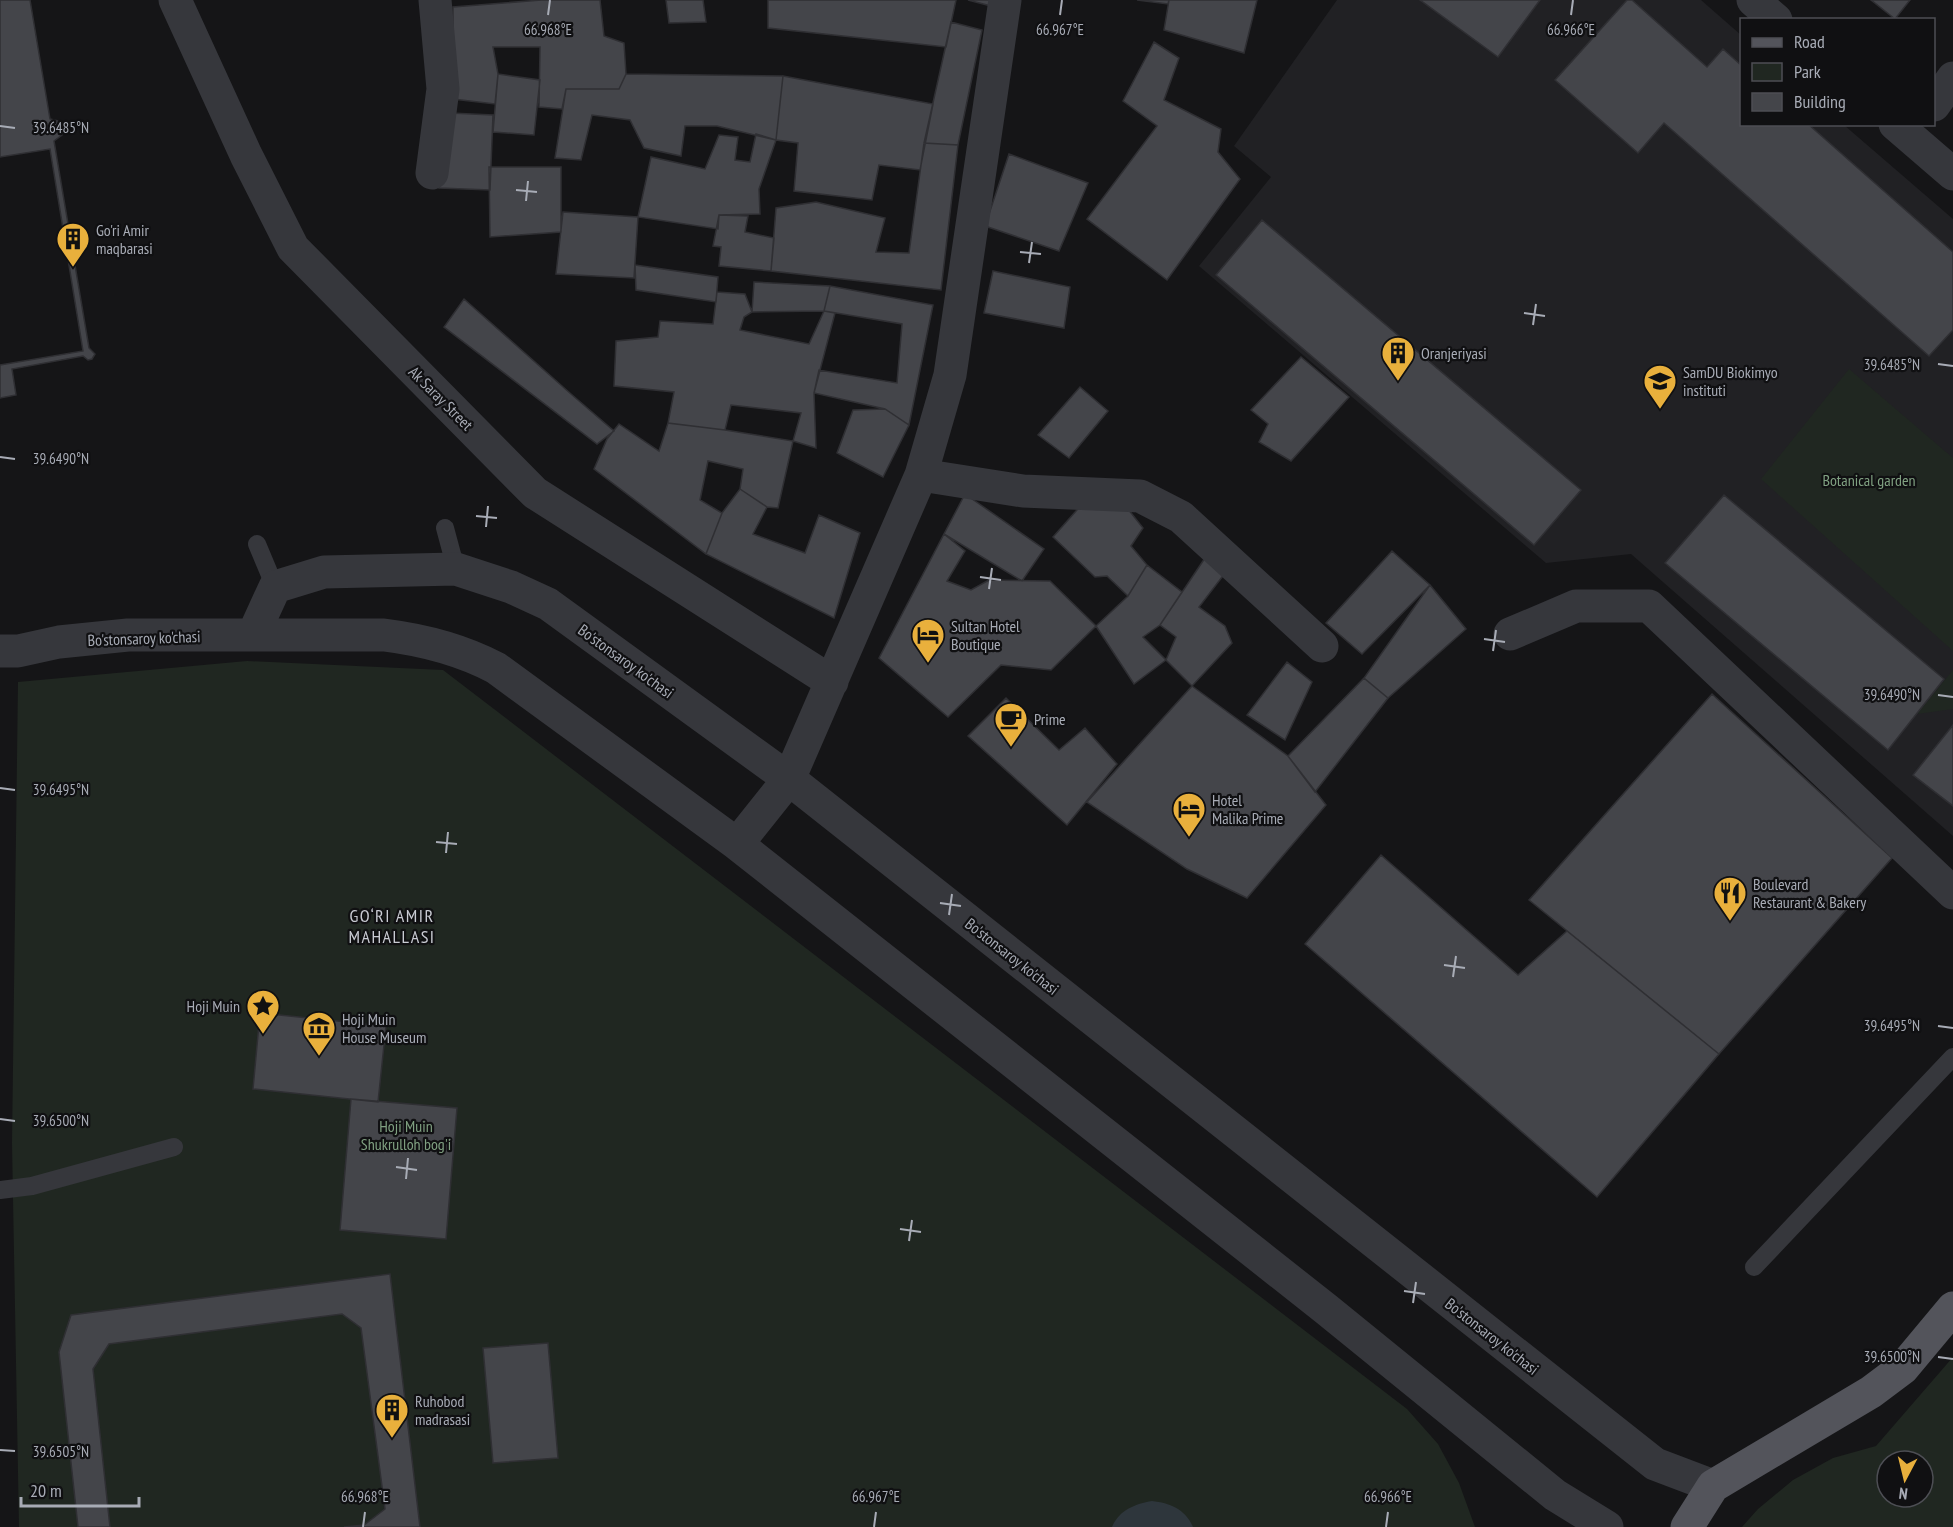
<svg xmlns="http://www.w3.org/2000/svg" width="1953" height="1527" viewBox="0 0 1953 1527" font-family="'PT Sans Narrow',sans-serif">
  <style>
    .built { fill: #212124 }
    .green { fill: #202721; fill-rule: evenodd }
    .water { fill: #2e363c }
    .building { fill: #44454a; stroke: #2f2f33; stroke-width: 1.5 }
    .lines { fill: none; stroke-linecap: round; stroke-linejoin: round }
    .lane { stroke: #36373c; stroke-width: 18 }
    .street { stroke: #36373c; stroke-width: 33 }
    .primary { stroke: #53545b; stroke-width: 33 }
    .ticks { fill: none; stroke: #a8acb6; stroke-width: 2 }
    .labels { text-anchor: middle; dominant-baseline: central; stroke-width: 4.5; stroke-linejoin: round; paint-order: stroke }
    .poi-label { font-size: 16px; fill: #a8acb6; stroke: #101012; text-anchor: start }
    .street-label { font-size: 16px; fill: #a8acb6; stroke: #101012 }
    .park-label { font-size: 16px; fill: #80a182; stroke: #101012 }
    .neighbourhood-label { font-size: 18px; letter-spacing: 1.5px; fill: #c9cbd3; stroke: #101012 }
    .ticks-label { font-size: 15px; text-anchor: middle; fill: #a8acb6; stroke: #101012; stroke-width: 4.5; stroke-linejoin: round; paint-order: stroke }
  </style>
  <rect width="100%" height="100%" fill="#151517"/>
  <path class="built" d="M 1337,0 L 1701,0 L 1741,35 L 1742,124 L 1844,125 L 1953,219 L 1953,836 L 1631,554 L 1546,563 L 1199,266 L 1271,177 L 1234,146 Z"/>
  <path class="green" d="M 1849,369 L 1953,458 L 1953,651 L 1761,479 Z
    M 247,661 L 443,670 L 1407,1409 L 1438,1444 L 1459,1483 L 1475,1527 L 19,1527 L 12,1143 L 18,682 Z
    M 1953,670 L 1953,709 L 1917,714 Z
    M 1953,1357 L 1953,1527 L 1742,1527 L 1758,1509 L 1793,1480 L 1833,1458 L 1876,1446 ZM 1887,1461 L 1923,1461 L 1923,1497 L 1887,1497 Z"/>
  <path class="water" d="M 1152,1501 C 1170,1503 1185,1509 1193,1527 L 1112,1527 C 1119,1510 1135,1504 1152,1501 Z"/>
  <path class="building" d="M 0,0 L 30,0 L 50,119 L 58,121 L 63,127 L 62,135 L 54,141 L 89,348 L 95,354 L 92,359 L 88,360 L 83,356 L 12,369 L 16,395 L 0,398 L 0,365 L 83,351 L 50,149 L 0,157 Z
    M 541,0 L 600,0 L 604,36 L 624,43 L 626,74 L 619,89 L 566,89 L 562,109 L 539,107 L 540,47 L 493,47 L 498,74 L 495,104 L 453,99 L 453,7 Z
    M 666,0 L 703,0 L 706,22 L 669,23 Z
    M 768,0 L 956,0 L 946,47 L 768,28 Z
    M 968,0 L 992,0 L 991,6 Z
    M 1137,0 L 1169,0 L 1168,4 Z
    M 1169,0 L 1257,0 L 1244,53 L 1164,30 Z
    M 1420,0 L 1540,0 L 1498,57 Z
    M 1627,0 L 1632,0 L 1707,67 L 1723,49 L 1742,66 L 1742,124 L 1808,124 L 1953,252 L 1953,330 L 1929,356 L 1664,123 L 1638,153 L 1555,80 Z
    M 1871,0 L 1910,0 L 1895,19 Z
    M 951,22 L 982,30 L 958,145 L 924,143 Z
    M 1154,42 L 1179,58 L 1164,100 L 1221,129 L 1218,152 L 1240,179 L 1167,280 L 1087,219 L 1157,126 L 1123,101 Z
    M 498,74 L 540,80 L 534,135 L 493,132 Z
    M 626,74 L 783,76 L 776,140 L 717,126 L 685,126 L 681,156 L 644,148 L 630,120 L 592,115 L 581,160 L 555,158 L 566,89 L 619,89 Z
    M 783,76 L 933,104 L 920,170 L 879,165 L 872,200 L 794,191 L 798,143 L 776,140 Z
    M 450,113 L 493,115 L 490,190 L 439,188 Z
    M 756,134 L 776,140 L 759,189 L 760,214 L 719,215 L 718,229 L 638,217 L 651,157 L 705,169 L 719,135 L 738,137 L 735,160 L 750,162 Z
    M 924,143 L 958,145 L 941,290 L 771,271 L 776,208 L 816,202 L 885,218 L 876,252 L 909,253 Z
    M 1009,154 L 1088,183 L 1059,251 L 985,226 Z
    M 489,167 L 561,167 L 561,232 L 490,237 Z
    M 563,212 L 638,217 L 634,278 L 556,274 Z
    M 719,215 L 748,216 L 745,232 L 774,238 L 771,271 L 719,266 L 721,247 L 713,246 Z
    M 1262,220 L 1581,490 L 1534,545 L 1216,275 Z
    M 635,265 L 718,277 L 716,302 L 636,290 Z
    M 993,271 L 1070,287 L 1064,328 L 984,313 Z
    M 754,282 L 830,286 L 824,311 L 752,312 Z
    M 830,286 L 933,305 L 909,425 L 885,409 L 814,393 L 819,370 L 897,383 L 902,324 L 824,311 Z
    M 717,292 L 745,294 L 752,312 L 744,317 L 740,330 L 809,344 L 824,311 L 835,313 L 814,393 L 816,448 L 793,441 L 801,413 L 731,405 L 725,430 L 668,423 L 674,392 L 614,386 L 616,341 L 658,337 L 660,321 L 713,324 Z
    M 464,299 L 571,394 L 614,431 L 597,444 L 444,327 Z
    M 1301,357 L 1349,397 L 1291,461 L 1259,442 L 1268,424 L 1251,410 Z
    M 1080,387 L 1108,411 L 1069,458 L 1038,435 Z
    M 885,409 L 909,425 L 883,477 L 837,453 L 853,410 Z
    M 668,423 L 725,430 L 793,441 L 778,508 L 767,507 L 740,489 L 743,469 L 708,461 L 700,500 L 722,513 L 706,554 L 594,469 L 607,439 L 619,424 L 659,451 Z
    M 740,489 L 767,507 L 753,534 L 805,553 L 819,515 L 860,533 L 834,618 L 706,554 L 722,513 Z
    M 965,494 L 1044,549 L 1022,581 L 944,534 Z
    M 1724,495 L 1944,679 L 1888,750 L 1665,563 Z
    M 1084,502 L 1128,509 L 1143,528 L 1131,546 L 1147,565 L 1128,596 L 1107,576 L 1095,577 L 1053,537 Z
    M 944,534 L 965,551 L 947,581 L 971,590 L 989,580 L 1050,581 L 1096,626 L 1051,670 L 1001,665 L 948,717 L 879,658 Z
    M 1392,551 L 1430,585 L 1362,654 L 1326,623 Z
    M 1207,555 L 1232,564 L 1199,607 L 1225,626 L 1232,643 L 1192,686 L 1166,660 L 1176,637 L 1160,625 Z
    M 1147,565 L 1182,592 L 1160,625 L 1143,637 L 1166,660 L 1134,684 L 1096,626 L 1128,596 Z
    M 1430,585 L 1466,629 L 1388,698 L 1364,678 Z
    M 1287,662 L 1312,682 L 1285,740 L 1247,715 Z
    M 1364,678 L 1388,698 L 1315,792 L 1288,756 Z
    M 1192,686 L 1288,756 L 1326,805 L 1247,898 L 1187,869 L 1087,802 Z
    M 1712,694 L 1892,858 L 1719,1054 L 1529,900 Z
    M 1006,698 L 1059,750 L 1085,728 L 1117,764 L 1067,825 L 968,736 Z
    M 1953,725 L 1953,806 L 1913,775 Z
    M 1381,855 L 1518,975 L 1567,931 L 1719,1054 L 1597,1197 L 1305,944 Z
    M 260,1013 L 386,1026 L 378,1102 L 253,1089 Z
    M 351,1099 L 457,1108 L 446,1239 L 340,1230 Z
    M 390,1274 L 420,1527 L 344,1527 L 364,1525 L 385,1509 L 361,1328 L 342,1314 L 109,1344 L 93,1369 L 110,1527 L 78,1527 L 59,1352 L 71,1315 Z
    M 548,1343 L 558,1458 L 493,1463 L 483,1348 Z"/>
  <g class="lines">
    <path class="lane" d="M 445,528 L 456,569
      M 257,544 L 275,587
      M 0,1190 L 32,1186 L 174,1147
      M 1754,1267 L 1953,1057"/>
    <path class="street" d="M 175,0 L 246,155 L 293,248 L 535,493 L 832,682
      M 1753,0 L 1776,20
      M 1934,105 L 1953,78
      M 1895,124 L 1953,174
      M 432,173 L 443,89 L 435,0
      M 921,475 L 1023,491 L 1140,496 L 1181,517 L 1322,646
      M 1510,634 L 1576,606 L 1649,606 L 1953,893
      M 253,635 L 275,587 L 324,572 L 456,569 L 511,587 L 548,604 L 789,779 L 1655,1464 L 1713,1486
      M 0,651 L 18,651 L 59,642 L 128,635 L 384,635 C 424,640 460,649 496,668 L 737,844 L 1326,1309 L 1555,1495 L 1607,1527
      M 737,844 L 789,779 L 921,475 L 950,375 L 1005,0"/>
    <path class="primary" d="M 1687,1527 L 1713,1486 L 1871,1392 L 1903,1368 L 1953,1308"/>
  </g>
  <path class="ticks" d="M 548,15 L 550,0M 1060,15 L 1062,0M 1571,15 L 1573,0M 0,126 L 15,128M 516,190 L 537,192M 526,201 L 528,181M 1020,252 L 1041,254M 1029,263 L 1032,242M 1524,313 L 1545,316M 1533,325 L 1536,304M 1938,364 L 1953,366M 0,457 L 15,459M 476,516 L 497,518M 486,527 L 488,506M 980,577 L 1001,580M 989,589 L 992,568M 1484,639 L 1505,642M 1493,651 L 1496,630M 1938,695 L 1953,697M 0,788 L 15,790M 436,842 L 457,844M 446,853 L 448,832M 940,903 L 961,906M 949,915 L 952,894M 1444,965 L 1465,968M 1453,977 L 1456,956M 1938,1026 L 1953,1028M 0,1119 L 15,1121M 396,1167 L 417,1170M 406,1179 L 408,1158M 900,1229 L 921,1232M 909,1241 L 912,1220M 1404,1291 L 1425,1294M 1413,1303 L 1416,1282M 1938,1357 L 1953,1359M 0,1450 L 15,1451M 363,1527 L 365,1512M 874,1527 L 876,1512M 1386,1527 L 1388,1512"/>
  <defs>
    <g id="building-pin" transform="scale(1.725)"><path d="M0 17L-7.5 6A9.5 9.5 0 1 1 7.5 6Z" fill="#e9b03c" stroke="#101012"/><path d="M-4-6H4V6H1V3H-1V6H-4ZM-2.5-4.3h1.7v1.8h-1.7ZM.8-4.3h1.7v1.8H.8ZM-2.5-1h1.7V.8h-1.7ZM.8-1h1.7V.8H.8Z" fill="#111"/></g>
    <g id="university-pin" transform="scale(1.725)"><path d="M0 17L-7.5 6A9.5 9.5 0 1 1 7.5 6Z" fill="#e9b03c" stroke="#101012"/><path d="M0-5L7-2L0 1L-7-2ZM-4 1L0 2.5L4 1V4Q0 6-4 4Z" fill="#111"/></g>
    <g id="hotel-pin" transform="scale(1.725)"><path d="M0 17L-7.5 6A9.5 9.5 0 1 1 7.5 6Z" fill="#e9b03c" stroke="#101012"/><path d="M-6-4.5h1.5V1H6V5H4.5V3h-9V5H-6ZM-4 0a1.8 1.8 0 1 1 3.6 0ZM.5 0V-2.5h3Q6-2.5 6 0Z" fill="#111"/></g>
    <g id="cafe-pin" transform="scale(1.725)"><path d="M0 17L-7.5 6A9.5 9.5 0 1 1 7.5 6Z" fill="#e9b03c" stroke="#101012"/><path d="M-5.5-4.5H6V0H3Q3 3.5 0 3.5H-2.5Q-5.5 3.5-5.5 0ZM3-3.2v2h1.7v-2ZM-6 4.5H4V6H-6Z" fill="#111"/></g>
    <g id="restaurant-pin" transform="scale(1.725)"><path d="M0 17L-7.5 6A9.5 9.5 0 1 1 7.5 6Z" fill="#e9b03c" stroke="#101012"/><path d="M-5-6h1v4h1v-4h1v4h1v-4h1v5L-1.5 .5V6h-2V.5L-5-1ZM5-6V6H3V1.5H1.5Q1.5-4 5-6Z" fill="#111"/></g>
    <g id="sight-pin" transform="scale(1.725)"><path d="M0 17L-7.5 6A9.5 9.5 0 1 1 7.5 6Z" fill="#e9b03c" stroke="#101012"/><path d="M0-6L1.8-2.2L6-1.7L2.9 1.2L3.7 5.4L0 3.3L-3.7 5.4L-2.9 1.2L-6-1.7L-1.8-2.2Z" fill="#111"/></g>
    <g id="museum-pin" transform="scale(1.725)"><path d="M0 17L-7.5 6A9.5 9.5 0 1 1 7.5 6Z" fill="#e9b03c" stroke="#101012"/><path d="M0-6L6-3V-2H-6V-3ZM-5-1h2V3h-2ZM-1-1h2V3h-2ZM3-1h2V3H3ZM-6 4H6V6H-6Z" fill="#111"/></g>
  </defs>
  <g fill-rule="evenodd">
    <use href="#building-pin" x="73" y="239"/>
    <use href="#building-pin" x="1398" y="353"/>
    <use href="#university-pin" x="1660" y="381"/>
    <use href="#hotel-pin" x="928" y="635"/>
    <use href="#cafe-pin" x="1011" y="719"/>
    <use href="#hotel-pin" x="1189" y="809"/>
    <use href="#restaurant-pin" x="1730" y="893"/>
    <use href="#sight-pin" x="263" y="1006"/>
    <use href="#museum-pin" x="319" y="1028"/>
    <use href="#building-pin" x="392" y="1410"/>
  </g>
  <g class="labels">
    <g class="poi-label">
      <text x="96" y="230">Go'ri Amir<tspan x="96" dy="18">maqbarasi</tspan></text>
      <text x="1421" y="353">Oranjeriyasi</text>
      <text x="1683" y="372">SamDU Biokimyo<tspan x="1683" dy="18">instituti</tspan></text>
      <text x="951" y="626">Sultan Hotel<tspan x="951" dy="18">Boutique</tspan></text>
      <text x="1034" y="719">Prime</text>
      <text x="1212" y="800">Hotel<tspan x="1212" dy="18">Malika Prime</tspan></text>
      <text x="1753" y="884">Boulevard<tspan x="1753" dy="18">Restaurant &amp; Bakery</tspan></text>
      <text x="240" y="1006" text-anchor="end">Hoji Muin</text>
      <text x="342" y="1019">Hoji Muin<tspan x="342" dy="18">House Museum</tspan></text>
      <text x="415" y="1401">Ruhobod<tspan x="415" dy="18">madrasasi</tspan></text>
    </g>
    <g class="street-label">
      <text transform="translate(441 398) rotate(45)">Ak Saray Street</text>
      <text transform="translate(144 638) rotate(-2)">Bo'stonsaroy ko'chasi</text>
      <text transform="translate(626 661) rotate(36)">Bo'stonsaroy ko'chasi</text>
      <text transform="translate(1012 956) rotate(38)">Bo'stonsaroy ko'chasi</text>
      <text transform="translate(1492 1336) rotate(38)">Bo'stonsaroy ko'chasi</text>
    </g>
    <g class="park-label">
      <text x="1869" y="480">Botanical garden</text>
      <text x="406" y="1126">Hoji Muin<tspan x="406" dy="18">Shukrulloh bog'i</tspan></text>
    </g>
    <g class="neighbourhood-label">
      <text x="392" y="915">GO‘RI AMIR<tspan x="392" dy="21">MAHALLASI</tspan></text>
    </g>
  </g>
  <g class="ticks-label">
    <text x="548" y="35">66.968°E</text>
    <text x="1060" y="35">66.967°E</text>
    <text x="1571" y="35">66.966°E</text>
    <text x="61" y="133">39.6485°N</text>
    <text x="1892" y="370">39.6485°N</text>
    <text x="61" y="464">39.6490°N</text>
    <text x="1892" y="700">39.6490°N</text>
    <text x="61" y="795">39.6495°N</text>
    <text x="1892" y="1031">39.6495°N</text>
    <text x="61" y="1126">39.6500°N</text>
    <text x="1892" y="1362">39.6500°N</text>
    <text x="61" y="1457">39.6505°N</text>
    <text x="365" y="1502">66.968°E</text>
    <text x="876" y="1502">66.967°E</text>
    <text x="1388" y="1502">66.966°E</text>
  </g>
  <rect x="1740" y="18" width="195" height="108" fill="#101012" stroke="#4d4e54" stroke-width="1.5"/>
  <rect x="1752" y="38" width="30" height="9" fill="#53545b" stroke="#4d4e54" stroke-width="1.5"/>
  <text x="1794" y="48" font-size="18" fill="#a8acb6">Road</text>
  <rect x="1752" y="63" width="30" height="18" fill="#202721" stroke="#4d4e54" stroke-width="1.5"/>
  <text x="1794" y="78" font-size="18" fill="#a8acb6">Park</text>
  <rect x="1752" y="93" width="30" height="18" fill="#44454a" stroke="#4d4e54" stroke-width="1.5"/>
  <text x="1794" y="108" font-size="18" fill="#a8acb6">Building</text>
  <g transform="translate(1905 1479) rotate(187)"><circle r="28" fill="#101012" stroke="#4d4e54" stroke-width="1.5"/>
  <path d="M0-4.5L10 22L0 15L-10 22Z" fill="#e9b03c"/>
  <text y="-9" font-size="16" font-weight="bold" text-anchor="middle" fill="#a8acb6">N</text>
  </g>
  <path d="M21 1497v9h118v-9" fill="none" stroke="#a8acb6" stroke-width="3"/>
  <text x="30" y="1497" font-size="18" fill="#a8acb6" stroke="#101012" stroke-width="4.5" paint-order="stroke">20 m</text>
</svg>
